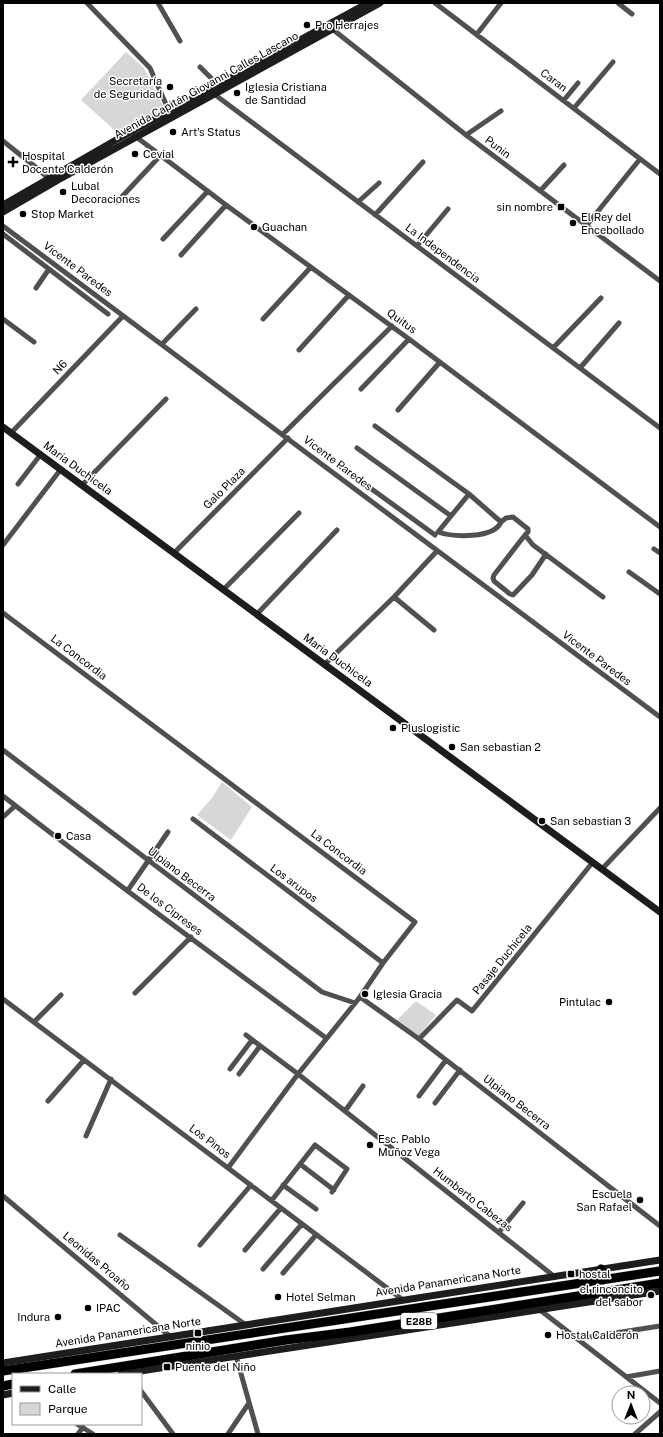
<svg xmlns="http://www.w3.org/2000/svg" width="663" height="1437" viewBox="0 0 663 1437" font-family="'Public Sans',sans-serif">
  <style>
    .green { fill: #d7d7d7 }
    .lines { fill: none; stroke-linecap: round; stroke-linejoin: round }
    .highway-casing { stroke: #dbdbdb; stroke-width: 10 }
    .street { stroke: #505050; stroke-width: 5 }
    .secondary { stroke: #1d1d1d; stroke-width: 7 }
    .highway { stroke: #000; stroke-width: 9 }
    .poi-dot { fill: #000; stroke: #fff; stroke-width: 1.5 }
    .labels { text-anchor: middle; dominant-baseline: central; stroke-width: 3; stroke-linejoin: round; paint-order: stroke }
    .shield { fill: #fff; stroke: #4c4c4c; stroke-width: 1 }
    .shield-label { font-size: 10px; font-weight: bold; fill: #000 }
    .poi-label { font-size: 11px; fill: #000; stroke: #fff; text-anchor: start }
    .street-label { font-size: 11px; fill: #000; stroke: #fff }
  </style>
  <rect width="100%" height="100%" fill="#fff"/>
  <path class="green" d="M 126,52 L 144,68 L 165,110 L 120,135 L 81,100 Z
    M 222,782 L 252,807 L 231,840 L 197,815 L 212,798 Z
    M 416,1001 L 436,1015 L 418,1037 L 396,1021 Z"/>
  <g class="lines">
    <g class="highway-casing">
      <path id="highway" d="M 601,1269 L 603,1280
        M 3,1371 L 660,1271
        M 75,1374 L 286,1340 L 350,1332 L 660,1283
        M 3,1386 L 13,1384"/>
    </g>
    <path class="street" d="M 87,3 L 150,68 L 169,111
      M 158,3 L 180,41
      M 435,3 L 660,174
      M 618,3 L 632,14
      M 331,28 L 466,135 L 660,281
      M 477,34 L 501,3
      M 200,67 L 217,84
      M 214,94 L 660,428
      M 564,100 L 578,83
      M 574,108 L 613,62
      M 466,135 L 501,111
      M 135,136 L 226,205 L 409,339 L 660,527
      M 3,141 L 38,169 L 50,180
      M 540,191 L 564,165
      M 117,202 L 160,156
      M 358,202 L 379,183
      M 375,215 L 423,162
      M 3,226 L 660,717
      M 586,226 L 640,159
      M 3,234 L 108,314
      M 163,239 L 208,191
      M 417,246 L 448,209
      M 181,255 L 226,205
      M 36,288 L 49,269
      M 3,319 L 34,342
      M 263,319 L 311,267
      M 162,344 L 196,309
      M 553,348 L 601,298
      M 299,350 L 349,295
      M 580,368 L 619,323
      M 361,389 L 409,339
      M 398,410 L 440,362
      M 375,426 L 469,494
      M 11,433 L 123,316
      M 283,434 L 392,326
      M 357,448 L 451,516 L 469,494 L 501,522 L 506,518 L 513,517 L 528,529 L 528,532 L 525,535 L 533,545 L 603,597
      M 340,466 L 435,535
      M 18,484 L 41,454
      M 82,485 L 166,399
      M 451,516 L 438,532 C 453,537 494,539 501,522
      M 525,535 L 494,575 L 493,578 L 494,581 L 510,594 L 513,595 L 532,575 L 546,554
      M 3,545 L 61,469
      M 654,549 L 660,553
      M 174,553 L 288,438
      M 629,572 L 660,594
      M 224,589 L 299,513
      M 394,597 L 434,630
      M 3,613 L 415,922 L 383,963 L 360,997 L 298,1074 L 228,1168
      M 257,614 L 337,530
      M 325,664 L 394,597 L 437,551
      M 3,750 L 322,992 L 355,1003
      M 3,796 C 109,879 218,958 326,1038
      M 3,817 L 15,806
      M 193,819 L 383,963
      M 602,869 L 660,808
      M 128,890 L 168,832
      M 135,993 L 191,937
      M 360,997 L 419,1039 L 660,1226
      M 3,999 L 228,1168 L 403,1300
      M 34,1022 L 61,995
      M 246,1035 L 298,1074 L 555,1277
      M 419,1039 L 457,1000 L 472,1011 L 593,862
      M 230,1069 L 252,1040
      M 239,1074 L 260,1046
      M 419,1096 L 446,1060
      M 48,1101 L 84,1060
      M 435,1103 L 460,1070
      M 345,1111 L 363,1086
      M 86,1136 L 111,1079
      M 300,1164 L 334,1190
      M 283,1185 L 316,1209
      M 3,1196 L 172,1338
      M 272,1200 L 315,1145 L 347,1169 L 332,1192
      M 499,1232 L 523,1203
      M 120,1235 L 246,1325
      M 200,1245 L 251,1185
      M 245,1250 L 281,1208
      M 263,1269 L 302,1224
      M 283,1273 L 316,1235
      M 540,1310 L 660,1403
      M 577,1339 L 660,1326
      M 236,1356 L 258,1434
      M 626,1377 L 660,1371
      M 141,1391 L 173,1434
      M 77,1424 L 93,1434
      M 78,1434 L 83,1427
      M 228,1434 L 249,1403
      M 635,1434 L 660,1412"/>
    <path class="secondary" d="M 3,205 L 116,140 L 368,3
      M 3,212 L 58,180 L 380,3
      M 3,427 L 660,912
      M 3,1363 L 660,1260
      M 121,1374 L 660,1291
      M 3,1395 L 13,1393"/>
    <use href="#highway" class="highway"/>
  </g>
  <g class="poi-dot">
    <circle cx="307" cy="25" r="4"/>
    <circle cx="170" cy="87" r="4"/>
    <circle cx="237" cy="93" r="4"/>
    <circle cx="173" cy="132" r="4"/>
    <circle cx="135" cy="154" r="4"/>
    <path d="M11 156h4v4h4v4h-4v4h-4v-4h-4v-4h4z"/>
    <circle cx="63" cy="192" r="4"/>
    <rect x="557" y="203" width="8" height="8" rx="2"/>
    <circle cx="23" cy="214" r="4"/>
    <circle cx="573" cy="223" r="4"/>
    <circle cx="254" cy="227" r="4"/>
    <circle cx="393" cy="728" r="4"/>
    <circle cx="452" cy="747" r="4"/>
    <circle cx="542" cy="821" r="4"/>
    <circle cx="58" cy="836" r="4"/>
    <circle cx="365" cy="994" r="4"/>
    <circle cx="609" cy="1002" r="4"/>
    <circle cx="370" cy="1145" r="4"/>
    <circle cx="640" cy="1200" r="4"/>
    <rect x="567" y="1270" width="8" height="8" rx="2"/>
    <circle cx="651" cy="1295" r="4"/>
    <circle cx="278" cy="1297" r="4"/>
    <circle cx="88" cy="1308" r="4"/>
    <circle cx="58" cy="1317" r="4"/>
    <rect x="194" y="1329" width="8" height="8" rx="2"/>
    <circle cx="548" cy="1335" r="4"/>
    <rect x="163" y="1363" width="8" height="8" rx="2"/>
  </g>
  <g class="labels">
    <rect class="shield" x="401" y="1313" width="36" height="16" rx="3"/>
    <g class="shield-label">
      <text x="419" y="1321">E28B</text>
    </g>
    <g class="poi-label">
      <text x="315" y="25">Pro Herrajes</text>
      <text x="162" y="81" text-anchor="end">Secretaría<tspan x="162" dy="13">de Seguridad</tspan></text>
      <text x="245" y="87">Iglesia Cristiana<tspan x="245" dy="13">de Santidad</tspan></text>
      <text x="181" y="132">Art's Status</text>
      <text x="143" y="154">Cevial</text>
      <text x="22" y="156">Hospital<tspan x="22" dy="13">Docente Calderón</tspan></text>
      <text x="71" y="186">Lubal<tspan x="71" dy="13">Decoraciones</tspan></text>
      <text x="553" y="207" text-anchor="end">sin nombre</text>
      <text x="31" y="214">Stop Market</text>
      <text x="581" y="217">El Rey del<tspan x="581" dy="13">Encebollado</tspan></text>
      <text x="262" y="227">Guachan</text>
      <text x="401" y="728">Pluslogistic</text>
      <text x="460" y="747">San sebastian 2</text>
      <text x="550" y="821">San sebastian 3</text>
      <text x="66" y="836">Casa</text>
      <text x="373" y="994">Iglesia Gracia</text>
      <text x="601" y="1002" text-anchor="end">Pintulac</text>
      <text x="378" y="1139">Esc. Pablo<tspan x="378" dy="13">Muñoz Vega</tspan></text>
      <text x="632" y="1194" text-anchor="end">Escuela<tspan x="632" dy="13">San Rafael</tspan></text>
      <text x="579" y="1274">hostal</text>
      <text x="643" y="1289" text-anchor="end">el rinconcito<tspan x="643" dy="13">del sabor</tspan></text>
      <text x="286" y="1297">Hotel Selman</text>
      <text x="96" y="1308">IPAC</text>
      <text x="50" y="1317" text-anchor="end">Indura</text>
      <text x="556" y="1335">Hostal Calderón</text>
      <text x="198" y="1346" text-anchor="middle">ninio</text>
      <text x="175" y="1367">Puente del Niño</text>
    </g>
    <g class="street-label">
      <text transform="translate(554 80) rotate(37)">Caran</text>
      <text transform="translate(206 85) rotate(-29)">Avenida Capitán Giovanni Calles Lascano</text>
      <text transform="translate(498 147) rotate(37)">Punin</text>
      <text transform="translate(443 253) rotate(37)">La Independencia</text>
      <text transform="translate(78 269) rotate(37)">Vicente Paredes</text>
      <text transform="translate(402 321) rotate(36)">Quitus</text>
      <text transform="translate(60 367) rotate(-46)">N6</text>
      <text transform="translate(338 463) rotate(37)">Vicente Paredes</text>
      <text transform="translate(78 468) rotate(36)">Maria Duchicela</text>
      <text transform="translate(224 488) rotate(-45)">Galo Plaza</text>
      <text transform="translate(79 657) rotate(37)">La Concordia</text>
      <text transform="translate(597 658) rotate(37)">Vicente Paredes</text>
      <text transform="translate(338 660) rotate(36)">Maria Duchicela</text>
      <text transform="translate(339 852) rotate(37)">La Concordia</text>
      <text transform="translate(182 874) rotate(37)">Ulpiano Becerra</text>
      <text transform="translate(294 883) rotate(37)">Los arupos</text>
      <text transform="translate(170 909) rotate(37)">De los Cipreses</text>
      <text transform="translate(502 959) rotate(-51)">Pasaje Duchicela</text>
      <text transform="translate(517 1102) rotate(38)">Ulpiano Becerra</text>
      <text transform="translate(210 1141) rotate(37)">Los Pinos</text>
      <text transform="translate(473 1199) rotate(38)">Humberto Cabezas</text>
      <text transform="translate(97 1261) rotate(40)">Leonidas Proaño</text>
      <text transform="translate(448 1281) rotate(-9)">Avenida Panamericana Norte</text>
      <text transform="translate(128 1332) rotate(-9)">Avenida Panamericana Norte</text>
    </g>
  </g>
  <rect width="663" height="1437" fill="none" stroke="#000000" stroke-width="8"/>
  <rect x="12" y="1373" width="130" height="52" fill="#ffffff" stroke="#999999"/>
  <rect x="20" y="1386" width="20" height="6" fill="#1d1d1d" stroke="#999999"/>
  <text x="48" y="1393" font-size="12" fill="#000000">Calle</text>
  <rect x="20" y="1403" width="20" height="12" fill="#d7d7d7" stroke="#999999"/>
  <text x="48" y="1413" font-size="12" fill="#000000">Parque</text>
  <g transform="translate(631 1405)"><circle r="19" fill="#ffffff" stroke="#999999"/>
  <path d="M0-3L7 15L0 10L-7 15Z" fill="#000000"/>
  <text y="-6" font-size="11" font-weight="bold" text-anchor="middle" fill="#000000">N</text>
  </g>
</svg>
